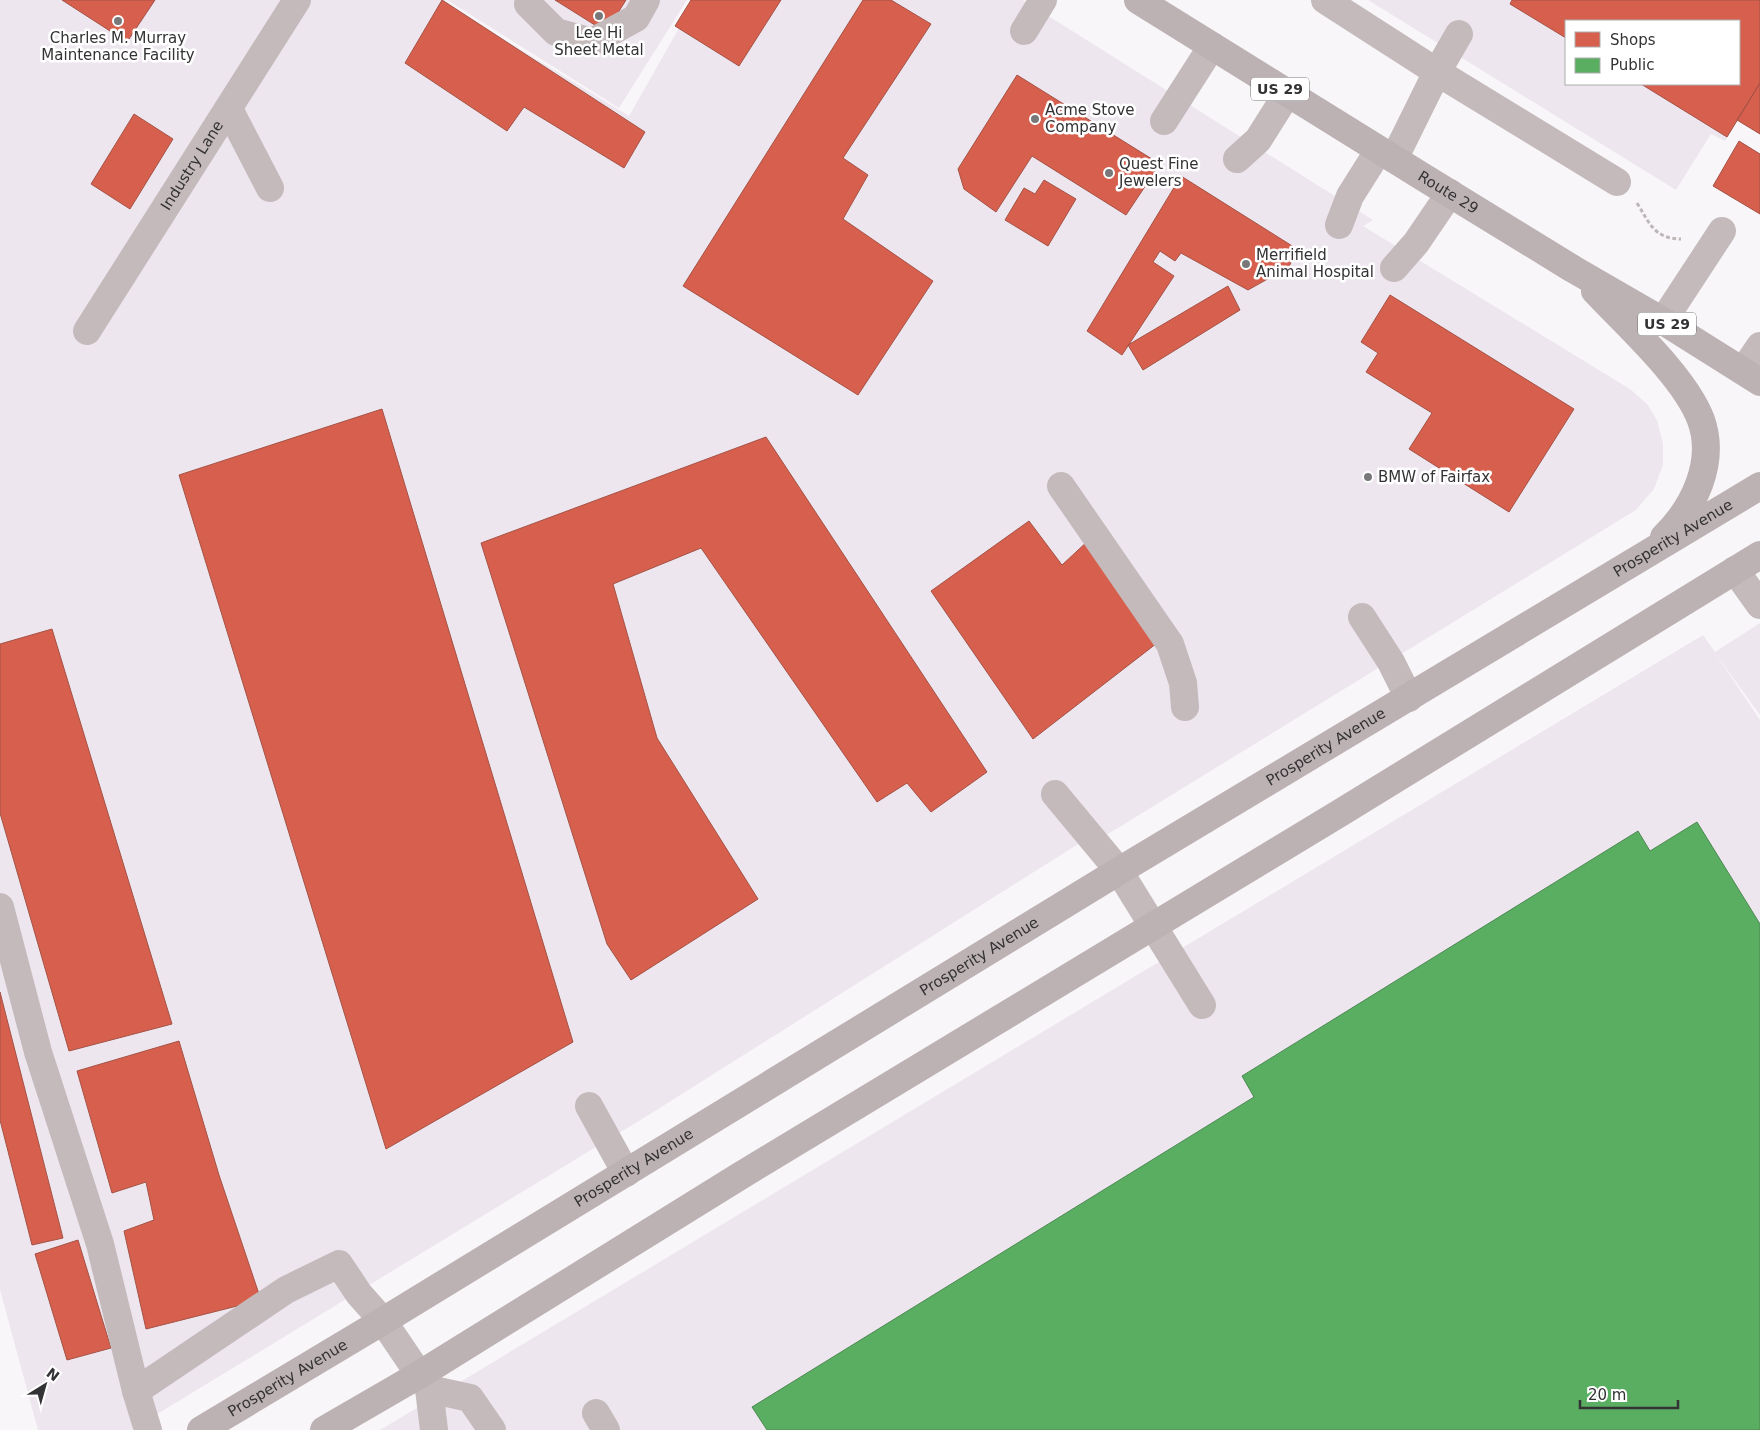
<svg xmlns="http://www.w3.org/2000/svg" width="1760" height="1430" viewBox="0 0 1760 1430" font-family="'DejaVu Sans',sans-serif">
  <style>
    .built { fill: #ede6ee; fill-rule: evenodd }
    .shops { fill: #d6604d; stroke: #a55246 }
    .public { fill: #5aae61; stroke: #4e8954 }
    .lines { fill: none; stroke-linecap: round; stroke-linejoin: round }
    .path { stroke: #bdb7b8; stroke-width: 3; stroke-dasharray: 4 2.5; stroke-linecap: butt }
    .minor { stroke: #c4babb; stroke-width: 28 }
    .major { stroke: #bdb2b3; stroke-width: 28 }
    .poi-dot { fill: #787779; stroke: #fff; stroke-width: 2 }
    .labels { text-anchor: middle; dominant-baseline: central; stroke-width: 5; stroke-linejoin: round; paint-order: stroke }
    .shield { fill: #fff; stroke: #707071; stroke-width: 1 }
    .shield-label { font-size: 14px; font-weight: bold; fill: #333234 }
    .poi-label { font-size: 15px; fill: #333234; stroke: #fff; text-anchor: start }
    .street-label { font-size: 15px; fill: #333234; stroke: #fff }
  </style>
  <rect width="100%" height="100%" fill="#f9f6fa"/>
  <path class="built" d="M 0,0 L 444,0 L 505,40 L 629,116 L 695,0 L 1023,0 L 1373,220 L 1363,226 L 1630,389 L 1647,404 L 1657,420 L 1663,443 L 1663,465 L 1654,489 L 1636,510 L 1095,842 L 1091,836 L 647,1116 L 131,1430 L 38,1430 L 0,1290 Z
    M 447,0 L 687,0 L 619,108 Z
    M 1368,0 L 1760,0 L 1760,83 L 1725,141 L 1711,134 L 1676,190 ZM 1566,21 L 1739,21 L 1739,84 L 1566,84 Z
    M 1760,623 L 1760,715 L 1715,653 L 1760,720 L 1760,1430 L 380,1430 L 1703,635 L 1715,652 Z"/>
  <path class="shops" d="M 62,0 L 155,0 L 127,42 Z
    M 442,0 L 645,132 L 624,168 L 524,107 L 507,131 L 405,63 Z
    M 555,0 L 626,0 L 606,32 Z
    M 691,0 L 781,0 L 739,66 L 675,26 Z
    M 863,0 L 891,0 L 931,24 L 843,158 L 868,175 L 843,219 L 933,281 L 858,395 L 683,286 Z
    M 1512,0 L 1760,0 L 1760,83 L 1727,137 L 1641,84 L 1739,84 L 1739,21 L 1566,21 L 1566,38 L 1510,4 Z
    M 1017,75 L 1160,164 L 1126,215 L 1032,156 L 996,212 L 964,189 L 958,169 Z
    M 1760,83 L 1760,134 L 1737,120 Z
    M 134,114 L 173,139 L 130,209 L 91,184 Z
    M 1739,141 L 1760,154 L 1760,214 L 1713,186 Z
    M 1181,176 L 1297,249 L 1289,267 L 1248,290 L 1181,253 L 1175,261 L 1160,251 L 1153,262 L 1174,276 L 1122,355 L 1087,331 Z
    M 1044,180 L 1076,199 L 1048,246 L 1005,220 L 1024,188 L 1035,194 Z
    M 1228,286 L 1240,310 L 1143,370 L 1128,345 Z
    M 1390,295 L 1574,409 L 1509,512 L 1409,449 L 1432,413 L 1366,372 L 1378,353 L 1361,342 Z
    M 382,409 L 573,1042 L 386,1149 L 179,475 Z
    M 766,437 L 987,772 L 931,812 L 907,783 L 877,802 L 701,548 L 613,584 L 657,738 L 758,899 L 631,980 L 607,944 L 481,543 Z
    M 1029,521 L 1062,565 L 1090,539 L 1161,640 L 1033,739 L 931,591 Z
    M 52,629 L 172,1024 L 69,1051 L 0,813 L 0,644 Z
    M 0,992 L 63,1238 L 32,1245 L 0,1120 Z
    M 179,1041 L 219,1175 L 261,1300 L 146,1329 L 124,1231 L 154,1220 L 146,1182 L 112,1193 L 77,1071 Z
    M 78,1240 L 111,1348 L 67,1360 L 35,1254 Z"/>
  <path class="public" d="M 1697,822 L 1760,924 L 1760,1430 L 767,1430 L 752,1407 L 1254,1097 L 1242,1076 L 1638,831 L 1650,851 Z"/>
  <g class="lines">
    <path class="path" d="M 1637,203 C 1649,222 1654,239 1681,239"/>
    <g class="minor">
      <path d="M 1325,0 L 1437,72 L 1617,182"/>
      <path d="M 528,4 L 556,32 L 592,42 L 636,18 L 646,0"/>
      <path d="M 1024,31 L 1043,0"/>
      <path d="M 229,109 L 270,188"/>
      <path d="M 1164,121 L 1212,46"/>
      <path d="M 1237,159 L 1258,140 L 1287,94"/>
      <path d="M 1394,159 L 1437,72 L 1459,34"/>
      <path d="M 1339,225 L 1350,196 L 1379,150"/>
      <path d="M 1394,268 L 1416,243 L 1450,193"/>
      <path d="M 1663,321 L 1722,231"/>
      <path id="s1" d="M 87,331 L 297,0"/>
      <path d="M 1743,371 L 1760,346"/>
      <path d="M 1061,486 L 1170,644 L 1183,683 L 1185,707"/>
      <path d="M 1735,570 L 1760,605"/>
      <path d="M 1362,617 L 1391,662 L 1409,698"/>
      <path d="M 1055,794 L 1119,871 L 1202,1005"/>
      <path d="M 0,907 L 38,1052 L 100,1244 L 136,1391 L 286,1290 L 339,1264 L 359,1294 L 383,1321 L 429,1389 L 434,1430"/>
      <path d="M 589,1106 L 626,1173"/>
      <path d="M 429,1389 L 470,1398 L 492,1430"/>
      <path d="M 136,1391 L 148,1430"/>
      <path d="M 596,1413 L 606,1430"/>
    </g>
    <g class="major">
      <path id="s2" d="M 1138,0 L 1423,177 L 1573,269 L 1663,321 L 1760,382"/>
      <path d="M 1595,291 C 1627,325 1685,377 1701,420 C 1716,462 1694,508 1664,537"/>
      <path id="s3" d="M 201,1430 L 383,1321 L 1119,871 L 1760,486"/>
      <path d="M 324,1430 L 419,1375 L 740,1176 L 1340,813 L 1760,555"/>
    </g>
  </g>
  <g class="poi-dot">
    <circle cx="599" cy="16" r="5"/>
    <circle cx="118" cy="21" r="5"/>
    <circle cx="1035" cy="119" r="5"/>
    <circle cx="1109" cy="173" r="5"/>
    <circle cx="1246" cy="264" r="5"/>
    <circle cx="1368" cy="477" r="5"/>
  </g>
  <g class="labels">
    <g class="shield">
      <rect x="1251" y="77.5" width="58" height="23" rx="4"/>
      <rect x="1638" y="312.5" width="58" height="23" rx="4"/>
    </g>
    <g class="shield-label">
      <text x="1280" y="89">US 29</text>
      <text x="1667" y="324">US 29</text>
    </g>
    <g class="poi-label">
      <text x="599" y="33" text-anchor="middle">Lee Hi<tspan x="599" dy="17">Sheet Metal</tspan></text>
      <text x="118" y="38" text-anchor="middle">Charles M. Murray<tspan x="118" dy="17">Maintenance Facility</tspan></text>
      <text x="1045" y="110">Acme Stove<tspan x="1045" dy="17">Company</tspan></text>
      <text x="1119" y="164">Quest Fine<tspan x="1119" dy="17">Jewelers</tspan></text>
      <text x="1256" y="255">Merrifield<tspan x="1256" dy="17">Animal Hospital</tspan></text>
      <text x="1378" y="477">BMW of Fairfax</text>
    </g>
    <g class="street-label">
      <text stroke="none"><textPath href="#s1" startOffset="196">Industry Lane</textPath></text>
      <text stroke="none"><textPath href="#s2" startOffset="365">Route 29</textPath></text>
      <text stroke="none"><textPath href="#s3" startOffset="1721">Prosperity Avenue</textPath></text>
      <text stroke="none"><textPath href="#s3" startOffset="1316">Prosperity Avenue</textPath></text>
      <text stroke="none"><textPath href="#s3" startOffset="911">Prosperity Avenue</textPath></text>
      <text stroke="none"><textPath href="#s3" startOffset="506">Prosperity Avenue</textPath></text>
      <text stroke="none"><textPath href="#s3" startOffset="101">Prosperity Avenue</textPath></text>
    </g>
  </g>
  <rect x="1565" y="20" width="175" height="65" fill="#ffffff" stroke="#adadae"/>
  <rect x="1575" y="32" width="25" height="15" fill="#d6604d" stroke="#adadae"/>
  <text x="1610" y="45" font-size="15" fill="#333234">Shops</text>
  <rect x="1575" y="58" width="25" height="15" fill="#5aae61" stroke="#adadae"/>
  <text x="1610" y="70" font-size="15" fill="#333234">Public</text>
  <g transform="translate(45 1385) rotate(37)" stroke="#ffffff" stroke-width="4" paint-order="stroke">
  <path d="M0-4L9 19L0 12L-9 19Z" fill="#333234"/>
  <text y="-8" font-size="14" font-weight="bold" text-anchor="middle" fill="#333234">N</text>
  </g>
  <path d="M1580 1400v8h98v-8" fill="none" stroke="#333234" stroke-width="2.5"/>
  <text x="1588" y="1400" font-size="15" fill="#333234" stroke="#ffffff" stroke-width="4" paint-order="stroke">20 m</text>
</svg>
